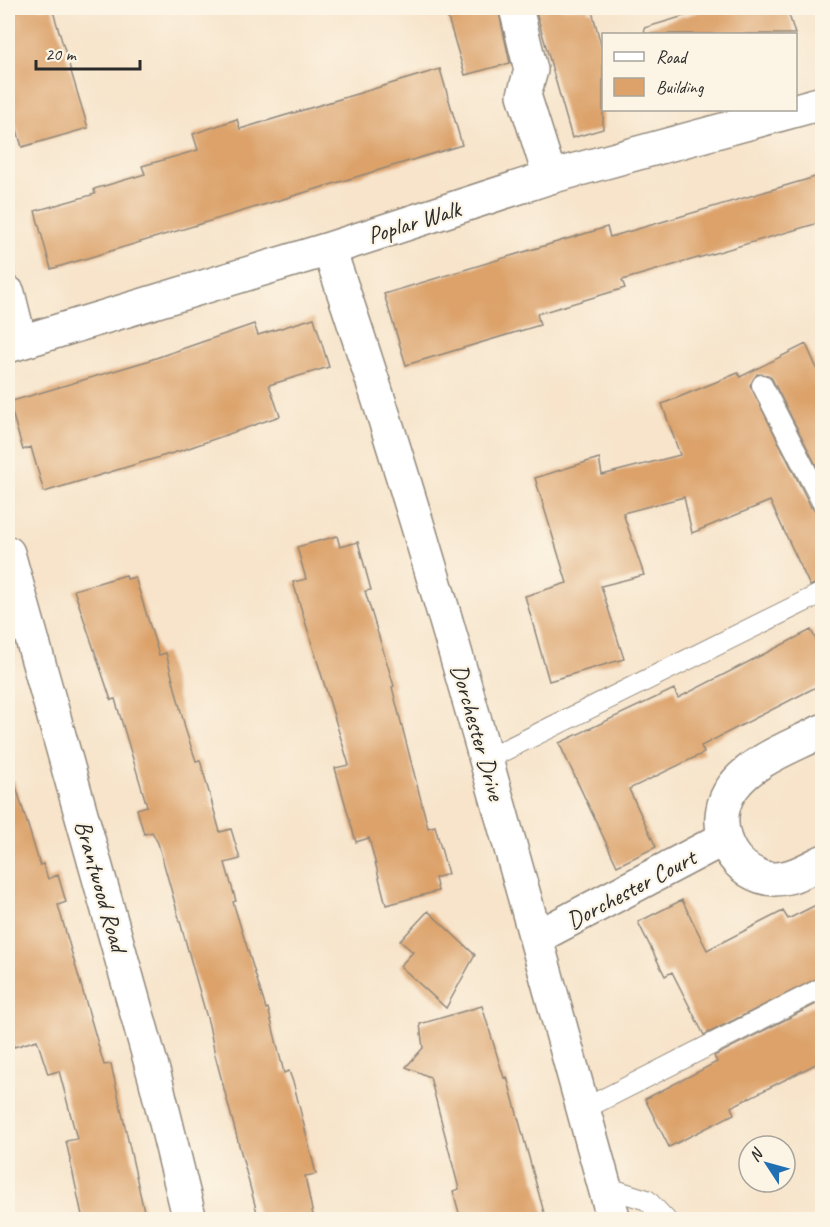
<svg xmlns="http://www.w3.org/2000/svg" width="830" height="1227" viewBox="0 0 830 1227" font-family="Caveat,sans-serif">
  <style>
    .building { fill: #dca26a }
    .lines { fill: none; stroke-linecap: round; stroke-linejoin: round }
    .lane-casing { stroke: #91887b; stroke-width: 22 }
    .street-casing { stroke: #91887b; stroke-width: 36 }
    .lane { stroke: #fff; stroke-width: 20 }
    .street { stroke: #fff; stroke-width: 33 }
    .labels { text-anchor: middle; dominant-baseline: central; stroke-width: 4.5; stroke-linejoin: round; paint-order: stroke }
    .street-label { font-size: 24px; fill: #2b2b2b; stroke: #fcf5e5 }
  </style>
  <rect width="100%" height="100%" fill="#fcf5e5"/>
  <filter id="ink" filterUnits="userSpaceOnUse"><feTurbulence type="fractalNoise" baseFrequency=".0167" numOctaves="2"/><feDisplacementMap in="SourceGraphic" scale="12" xChannelSelector="R" yChannelSelector="G"/><feConvolveMatrix kernelMatrix="1 2 1 2 8 2 1 2 1" color-interpolation-filters="sRGB"/></filter>
  <filter id="wash" filterUnits="userSpaceOnUse"><feTurbulence type="fractalNoise" baseFrequency=".008" numOctaves="4" result="noise"/><feDisplacementMap in="SourceGraphic" scale="24" xChannelSelector="R" yChannelSelector="G"/><feGaussianBlur stdDeviation="1.35" result="paint"/><feColorMatrix in="noise" values="0 0 0 0 0 0 0 0 0 0 0 0 0 0 0 0 0 1.4 0 .05"/><feComposite in="paint" operator="in"/></filter>
  <g filter="url(#wash)">
    <rect width="100%" height="100%" fill="#f7e4cb"/>
    <g id="blocks">
      <path class="building" d="M 8,8 L 52,8 L 88,128 L 22,147 L 8,99 Z
        M 445,8 L 498,8 L 510,63 L 465,75 Z
        M 535,8 L 587,8 L 588,11 L 592,11 L 603,52 L 603,129 L 572,138 Z
        M 711,8 L 787,8 L 795,34 L 645,34 L 644,28 Z
        M 440,69 L 462,145 L 51,269 L 35,211 L 95,194 L 94,189 L 145,174 L 142,166 L 198,150 L 193,134 L 237,119 L 240,129 Z
        M 822,175 L 822,222 L 622,280 L 625,288 L 537,314 L 540,325 L 406,365 L 384,294 L 607,227 L 610,237 Z
        M 314,318 L 329,367 L 269,385 L 280,416 L 183,450 L 44,492 L 31,447 L 23,450 L 9,402 L 147,361 L 254,324 L 258,335 Z
        M 806,344 L 822,380 L 822,477 L 772,379 L 768,375 L 757,374 L 750,385 L 811,507 L 822,514 L 822,581 L 810,586 L 770,501 L 692,533 L 684,497 L 623,513 L 644,575 L 601,586 L 624,659 L 549,681 L 525,596 L 567,583 L 535,478 L 599,458 L 602,475 L 680,455 L 662,404 L 738,373 L 740,377 Z
        M 337,536 L 340,547 L 358,542 L 371,590 L 365,591 L 394,686 L 392,687 L 428,828 L 435,826 L 448,874 L 435,878 L 438,891 L 386,905 L 369,838 L 356,842 L 335,768 L 349,765 L 293,582 L 306,579 L 297,547 Z
        M 126,575 L 127,579 L 135,577 L 159,655 L 166,653 L 186,731 L 196,761 L 200,760 L 220,832 L 231,829 L 240,859 L 225,863 L 236,901 L 233,902 L 266,1009 L 268,1008 L 284,1073 L 289,1071 L 294,1085 L 316,1174 L 305,1176 L 314,1220 L 259,1220 L 215,1055 L 209,1025 L 158,843 L 152,832 L 144,834 L 137,809 L 147,806 L 115,699 L 111,700 L 74,590 Z
        M 811,630 L 822,652 L 822,684 L 701,746 L 704,753 L 629,789 L 656,847 L 617,866 L 559,743 L 674,689 L 678,698 Z
        M 14,780 L 40,865 L 43,864 L 48,879 L 58,875 L 66,902 L 58,905 L 104,1065 L 111,1064 L 146,1220 L 83,1220 L 66,1141 L 77,1139 L 59,1071 L 48,1074 L 37,1040 L 14,1047 L 8,1028 L 8,781 Z
        M 682,900 L 707,950 L 783,911 L 788,919 L 822,902 L 822,976 L 704,1035 L 672,972 L 665,976 L 638,922 Z
        M 428,911 L 475,955 L 446,1008 L 400,966 L 413,952 L 400,941 Z
        M 822,1001 L 822,1061 L 731,1107 L 734,1114 L 669,1147 L 645,1099 L 717,1062 L 714,1056 Z
        M 482,1006 L 504,1078 L 507,1077 L 546,1220 L 461,1220 L 453,1191 L 459,1189 L 430,1077 L 406,1067 L 423,1048 L 420,1024 Z"/>
    </g>
  </g>
  <g filter="url(#ink)">
    <use href="#blocks" fill-opacity="0" stroke="#91887b" stroke-width="1.5"/>
    <g class="lines">
      <g class="lane-casing">
        <path id="lane" d="M 762,385 L 822,502
          M 487,759 L 822,593
          M 584,1109 L 822,988
          M 605,1187 L 647,1200 L 666,1220"/>
      </g>
      <g class="street-casing">
        <path id="street" d="M 516,8 L 531,70 L 524,95 L 550,177
          M 329,249 C 438,568 523,895 614,1220
          M 8,293 L 20,341
          M 8,346 L 329,249 L 550,177 L 822,103
          M 8,553 L 155,1078 L 190,1220
          M 822,731 C 792,747 754,759 733,787 C 710,817 724,864 762,877 C 783,884 804,871 822,862
          M 537,937 L 723,839"/>
      </g>
      <use href="#lane" class="lane"/>
      <use href="#street" class="street"/>
    </g>
  </g>
  <g class="labels">
    <g class="street-label">
      <text transform="translate(414 222) rotate(-17)">Poplar Walk</text>
      <text transform="translate(478 732) rotate(74)">Dorchester Drive</text>
      <text transform="translate(101 886) rotate(74)">Brantwood Road</text>
      <text transform="translate(631 889) rotate(-28)">Dorchester Court</text>
    </g>
  </g>
  <rect width="830" height="1227" fill="none" stroke="#fcf5e5" stroke-width="30"/>
  <rect x="602" y="33" width="195" height="78" fill="#fcf5e5" stroke="#a8a49b" stroke-width="1.5"/>
  <rect x="614" y="52" width="30" height="9" fill="#ffffff" stroke="#a8a49b" stroke-width="1.5"/>
  <text x="656" y="63" font-size="18" fill="#2b2b2b">Road</text>
  <rect x="614" y="78" width="30" height="18" fill="#dca26a" stroke="#a8a49b" stroke-width="1.5"/>
  <text x="656" y="93" font-size="18" fill="#2b2b2b">Building</text>
  <g transform="translate(767 1164) rotate(306)"><circle r="28" fill="#fcf5e5" stroke="#a8a49b" stroke-width="1.5"/>
  <path d="M0-4.5L10 22L0 15L-10 22Z" fill="#1f6fb2"/>
  <text y="-9" font-size="16" font-weight="bold" text-anchor="middle" fill="#2b2b2b">N</text>
  </g>
  <path d="M36 60v9h104v-9" fill="none" stroke="#2b2b2b" stroke-width="3"/>
  <text x="45" y="60" font-size="18" fill="#2b2b2b" stroke="#fcf5e5" stroke-width="4.5" paint-order="stroke">20 m</text>
</svg>
